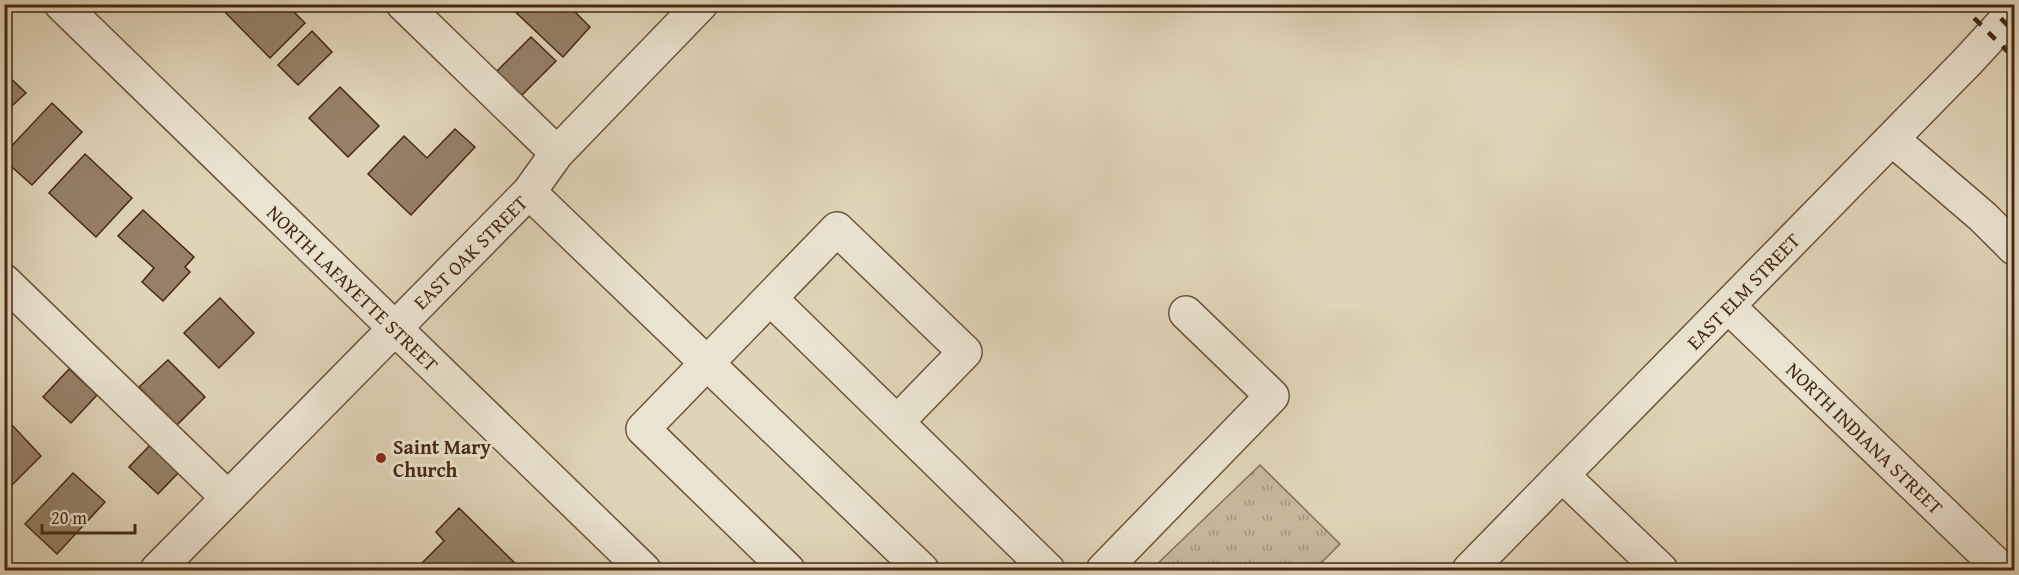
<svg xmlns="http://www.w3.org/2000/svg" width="2019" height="575" viewBox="0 0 2019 575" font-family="'Gentium Book Plus',serif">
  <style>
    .park { fill: url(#park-tufts); stroke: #857056; stroke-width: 1.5 }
    .building { fill: #958167; stroke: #452811; stroke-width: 1.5 }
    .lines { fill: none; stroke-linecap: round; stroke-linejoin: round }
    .minor-casing { stroke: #6c533a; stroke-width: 36 }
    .minor { stroke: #eae3d0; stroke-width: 33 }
    .rail { stroke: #452811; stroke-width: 4.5; stroke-dasharray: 10 10; stroke-linecap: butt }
    .poi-dot { fill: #8f2418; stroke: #eae3d0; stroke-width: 2 }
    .labels { text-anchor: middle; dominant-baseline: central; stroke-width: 6; stroke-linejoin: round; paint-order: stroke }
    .street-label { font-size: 20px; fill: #452811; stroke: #eae3d0 }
    .poi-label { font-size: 20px; font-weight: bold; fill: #452811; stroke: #eae3d0; text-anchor: start }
  </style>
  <defs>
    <pattern id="park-tufts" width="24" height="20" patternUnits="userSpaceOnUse" patternTransform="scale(1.5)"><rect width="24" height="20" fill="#c5b79b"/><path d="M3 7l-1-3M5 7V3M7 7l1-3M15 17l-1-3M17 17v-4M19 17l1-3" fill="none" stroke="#a2957d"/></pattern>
  </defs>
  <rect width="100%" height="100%" fill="#dfd4b7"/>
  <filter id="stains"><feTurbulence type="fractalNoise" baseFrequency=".00333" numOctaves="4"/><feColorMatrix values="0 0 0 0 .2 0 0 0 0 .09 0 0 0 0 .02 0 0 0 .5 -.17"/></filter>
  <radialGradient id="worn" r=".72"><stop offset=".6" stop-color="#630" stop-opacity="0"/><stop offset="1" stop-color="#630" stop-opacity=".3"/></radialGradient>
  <path class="park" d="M 1260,465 L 1340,544 L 1314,570 L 1151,570 Z"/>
  <path class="building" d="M 217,4 L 286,4 L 305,23 L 270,58 Z
    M 507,4 L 567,4 L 590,27 L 563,57 Z
    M 312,31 L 332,52 L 298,85 L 278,65 Z
    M 531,37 L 556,61 L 521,96 L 496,72 Z
    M 4,72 L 26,93 L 4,113 Z
    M 340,87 L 379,126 L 348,157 L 309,118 Z
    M 52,103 L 82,132 L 32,185 L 4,160 L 4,154 Z
    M 455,129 L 475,147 L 411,215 L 368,174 L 404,136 L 427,158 Z
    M 85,154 L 132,198 L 96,237 L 49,193 Z
    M 143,210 L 194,257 L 185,267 L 190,272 L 163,301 L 142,282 L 154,268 L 118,236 Z
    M 220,298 L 254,333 L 219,368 L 184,333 Z
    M 168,360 L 205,397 L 177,425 L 139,387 Z
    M 69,369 L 97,395 L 71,423 L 43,397 Z
    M 11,424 L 41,456 L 12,485 L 4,477 L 4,430 Z
    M 154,441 L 183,468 L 158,494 L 129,467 Z
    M 73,473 L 105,502 L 57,554 L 25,524 Z
    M 459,508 L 522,570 L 415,570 L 444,541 L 436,532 Z"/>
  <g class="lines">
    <g class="minor-casing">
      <path id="minor" d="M 61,4 L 644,570
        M 403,4 L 557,153
        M 1892,139 L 1983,217 L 2014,248
        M 529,192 L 922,570
        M 4,281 L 228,498
        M 770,298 L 1048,570
        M 1728,306 L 2002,570
        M 1563,476 L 1661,570
        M 157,570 L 529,192 L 557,153 L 701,4
        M 788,570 L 643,429 L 837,229 L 965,352 L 897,422
        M 1103,570 L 1272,396 L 1186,313
        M 1469,570 L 1967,62 L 2014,11"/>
    </g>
    <use href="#minor" class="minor"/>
    <path class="rail" d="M 1960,4 L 2014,58
      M 1987,4 L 2014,32"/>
  </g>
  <circle class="poi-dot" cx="381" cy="458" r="6"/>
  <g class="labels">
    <g class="street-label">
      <text transform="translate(470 252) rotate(-45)">EAST OAK STREET</text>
      <text transform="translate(353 288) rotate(44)">NORTH LAFAYETTE STREET</text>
      <text transform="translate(1743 291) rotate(-46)">EAST ELM STREET</text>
      <text transform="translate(1865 438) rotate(44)">NORTH INDIANA STREET</text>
    </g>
    <g class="poi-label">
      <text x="393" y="446">Saint Mary<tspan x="393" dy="23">Church</tspan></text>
    </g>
  </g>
  <rect width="2019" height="575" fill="none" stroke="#dfd4b7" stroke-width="24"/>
  <rect x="6" y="6" width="2007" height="563" fill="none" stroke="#452811" stroke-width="3"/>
  <rect x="12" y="12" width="1995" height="551" fill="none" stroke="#452811" stroke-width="1.5"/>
  <path d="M42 524v9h93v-9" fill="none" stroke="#452811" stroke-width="3"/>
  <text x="51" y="524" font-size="18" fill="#452811" stroke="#eae3d0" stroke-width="4.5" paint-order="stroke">20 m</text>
  <rect width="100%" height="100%" filter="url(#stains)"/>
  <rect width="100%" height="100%" fill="url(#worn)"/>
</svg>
